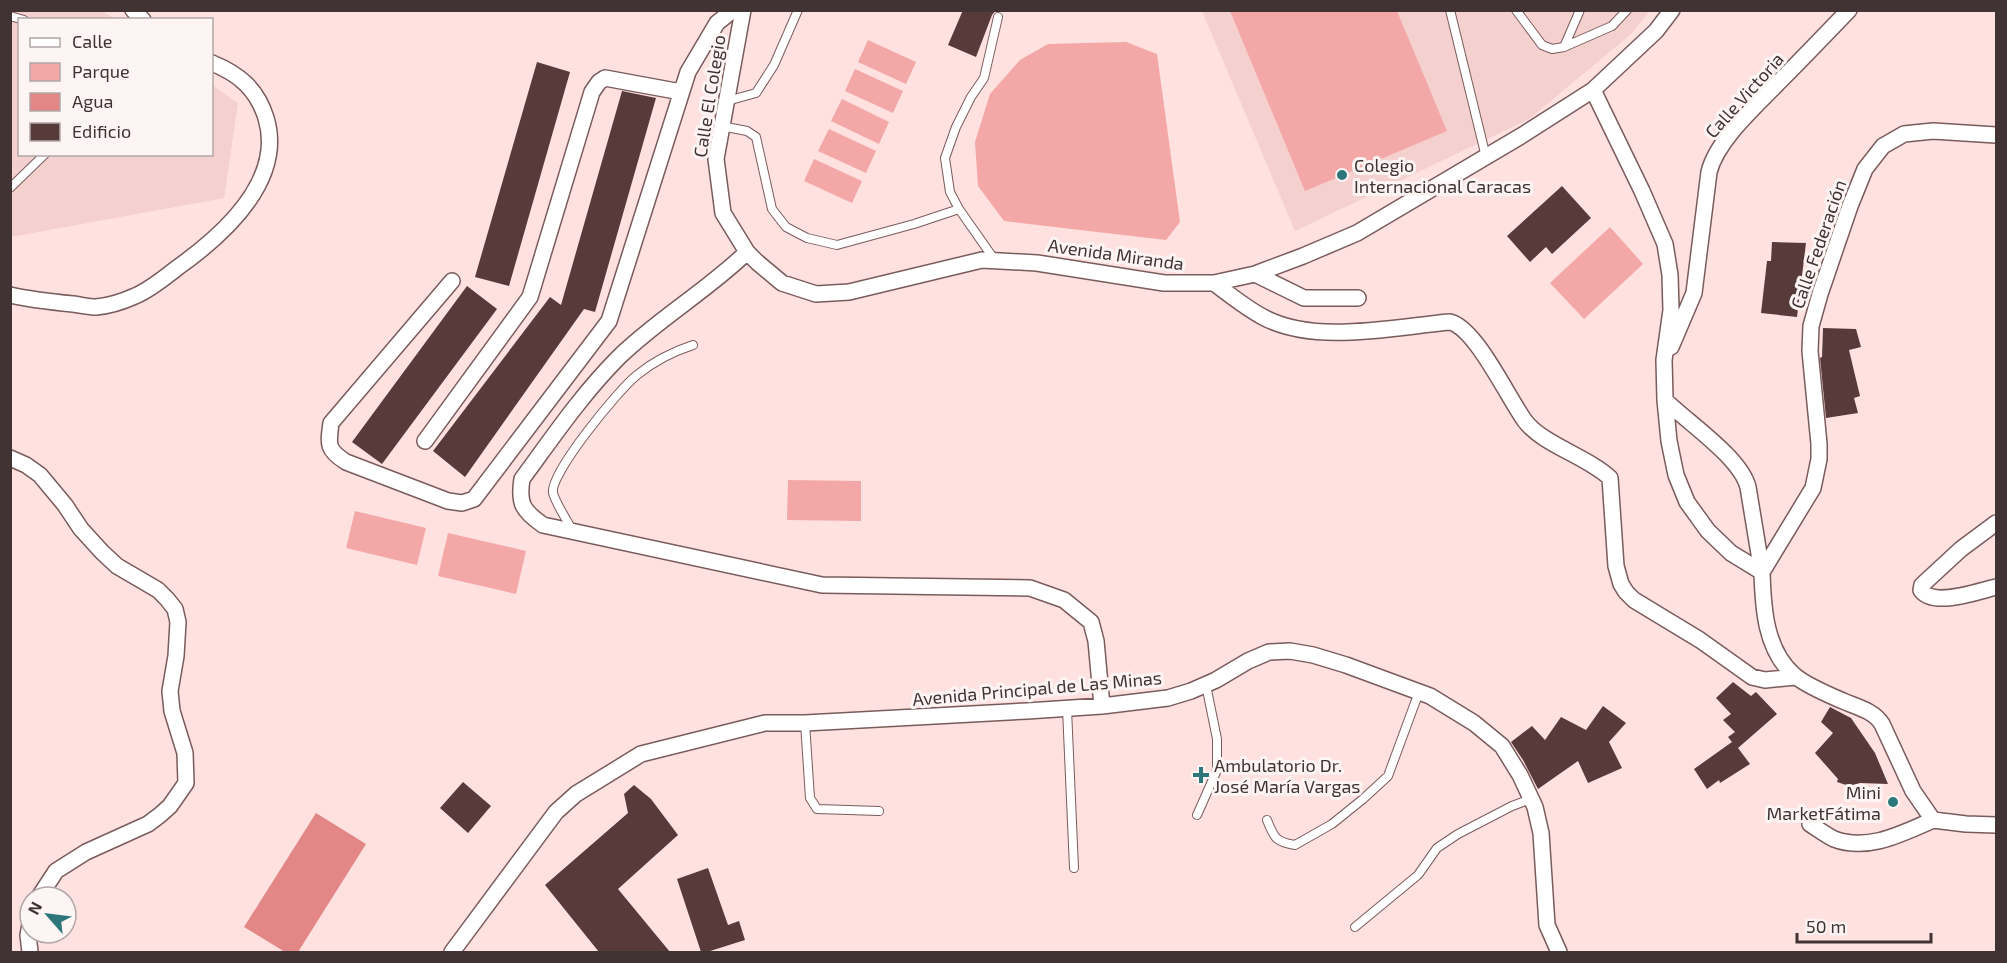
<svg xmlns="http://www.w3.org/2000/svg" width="2007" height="963" viewBox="0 0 2007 963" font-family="'Exo 2',sans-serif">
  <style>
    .built { fill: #f4d0cf }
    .green { fill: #f3a8a7 }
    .water { fill: #e38686 }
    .building { fill: #573a3a }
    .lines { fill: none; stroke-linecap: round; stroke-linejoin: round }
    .lane-casing { stroke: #7a5b5b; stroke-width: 10 }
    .street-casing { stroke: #7a5b5b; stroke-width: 18 }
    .lane { stroke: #fff; stroke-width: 8 }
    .street { stroke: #fff; stroke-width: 15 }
    .poi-dot { fill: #2d777b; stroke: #fcf5f4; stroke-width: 2 }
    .labels { text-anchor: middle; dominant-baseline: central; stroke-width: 6; stroke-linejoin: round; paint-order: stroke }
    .street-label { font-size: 18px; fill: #413333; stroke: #fcf5f4 }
    .poi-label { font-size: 18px; fill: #413333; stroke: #fcf5f4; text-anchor: start }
  </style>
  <rect width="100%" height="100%" fill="#ffe1e0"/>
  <path class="built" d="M 11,11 L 102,11 L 115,19 L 20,20 L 20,154 L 212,154 L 212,85 L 238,103 L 224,198 L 11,237 Z
    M 1202,11 L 1650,11 L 1630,35 L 1529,119 L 1295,231 Z"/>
  <path class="green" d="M 1230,11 L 1397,11 L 1447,131 L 1305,191 Z
    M 868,40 L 916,62 L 906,84 L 858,62 Z
    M 1126,42 L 1157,54 L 1180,222 L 1166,240 L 1004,221 L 978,186 L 975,142 L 990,94 L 1020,60 L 1048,44 Z
    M 855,69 L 903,91 L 893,113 L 845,91 Z
    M 842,99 L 889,122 L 879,144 L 831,121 Z
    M 829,129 L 876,151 L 866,173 L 818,151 Z
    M 814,159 L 862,181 L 852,203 L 804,181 Z
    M 1610,227 L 1643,264 L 1584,319 L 1550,283 Z
    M 788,480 L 861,481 L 861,521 L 787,520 Z
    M 355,511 L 426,528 L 417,565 L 346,548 Z
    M 448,533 L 526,551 L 516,594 L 438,576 Z"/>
  <path class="water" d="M 316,813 L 366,844 L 298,952 L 285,952 L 244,927 Z"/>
  <path class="building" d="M 963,10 L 996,10 L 992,15 L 976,57 L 948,45 Z
    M 537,62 L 570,72 L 509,286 L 475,277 Z
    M 622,91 L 656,98 L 595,312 L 584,309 L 465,477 L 433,451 L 550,297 L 561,305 Z
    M 1562,186 L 1591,218 L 1552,254 L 1546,247 L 1530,262 L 1507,236 Z
    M 1772,242 L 1806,243 L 1797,317 L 1761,313 L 1767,261 L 1771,261 Z
    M 467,286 L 497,309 L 382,464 L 352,442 Z
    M 1823,328 L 1856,329 L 1861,347 L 1849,350 L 1860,396 L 1854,398 L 1858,413 L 1826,418 L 1820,358 L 1822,357 Z
    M 1733,682 L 1751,696 L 1756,692 L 1777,714 L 1738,748 L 1750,764 L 1720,783 L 1719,780 L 1707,789 L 1694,769 L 1732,742 L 1728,737 L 1735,732 L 1723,720 L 1731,714 L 1716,698 Z
    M 1603,706 L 1626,723 L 1609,742 L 1622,768 L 1588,783 L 1578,761 L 1538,789 L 1523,760 L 1511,742 L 1532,726 L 1545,740 L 1561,717 L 1586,730 Z
    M 1830,707 L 1851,718 L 1875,753 L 1888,784 L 1860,783 L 1849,786 L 1837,782 L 1838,779 L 1815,753 L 1833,733 L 1821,722 Z
    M 463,782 L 491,806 L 468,833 L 440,808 Z
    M 634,785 L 651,799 L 678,835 L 618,889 L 670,952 L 599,952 L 545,885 L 628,813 L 624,794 Z
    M 708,868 L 728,925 L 739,921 L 745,940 L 707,952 L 701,952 L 677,879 Z"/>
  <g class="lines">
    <g class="lane-casing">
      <path id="lane" d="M 1450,10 L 1486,157
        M 1516,10 L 1542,45 L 1552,49 L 1564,47 L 1612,26 L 1627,10
        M 10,16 L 24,20
        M 1564,47 L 1580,10
        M 727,101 L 756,93 L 774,65 L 798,10
        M 721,126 L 747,131 L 756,137 L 772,209 L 786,227 L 807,238 L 837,245 L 914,224 L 959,209
        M 10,188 L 45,154
        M 994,259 L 959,209 L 950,192 L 945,158 L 956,127 L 971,97 L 984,78 L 998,17
        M 572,530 C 567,520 556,504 553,493 C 549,474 620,388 637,375 C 654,361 672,352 693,345
        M 1067,709 L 1074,868
        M 805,723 L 810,798 L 817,809 L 879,811
        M 1197,815 L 1217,770 L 1217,739 L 1206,685
        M 1267,820 C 1274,838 1276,842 1295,845 L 1332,824 L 1363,799 L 1388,776 L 1419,692
        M 1355,927 L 1418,875 L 1437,848 L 1458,834 L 1512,806 L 1531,799"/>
    </g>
    <g class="street-casing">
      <path id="street" d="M 133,10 L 143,20
        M 743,10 L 716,159 L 723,213 L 747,252 L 757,262 L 782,283 L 816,294 L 849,292 L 982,260 L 1037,263 L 1164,283 L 1214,283 L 1255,274 L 1303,256 L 1357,233 L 1521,136 L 1593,90 L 1656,31 L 1672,10
        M 1593,90 L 1642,191 L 1665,244 L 1670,275 L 1671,310 L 1664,360 L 1665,400 L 1669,441 L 1676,475 L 1687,502 L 1708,531 L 1731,553 L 1762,572 C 1763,607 1765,650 1794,675 C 1805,685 1829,695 1843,701 C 1857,707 1874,711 1882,724 L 1913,791 L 1933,820 L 1966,824 L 1996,825
        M 747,252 C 708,290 658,319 619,357 C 582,394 553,437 522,479 C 518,504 523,511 543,525 L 822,585 L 1030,588 L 1064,600 L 1091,622 L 1096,641 L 1102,706
        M 1255,274 L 1304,298 L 1358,298
        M 452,281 L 331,423 C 328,445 327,450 346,462 L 448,501 L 462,503 L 474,499 L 609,321 L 688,72 L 717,23 L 733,10
        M 1214,283 C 1230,295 1246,308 1263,317 C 1315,345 1393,327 1450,322 C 1476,328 1508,398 1525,421 C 1542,444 1588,457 1610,478 L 1616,566 L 1621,584 L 1626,592 L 1634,600 L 1700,640 L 1752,677 L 1765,680 L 1796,677
        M 10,295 C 32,300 52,302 73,304 C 81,305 89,307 96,307 C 108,306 124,301 135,296 C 150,290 164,278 177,268 C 222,236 285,181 266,118 C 257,89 239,74 212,63
        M 1671,347 L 1694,293 L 1709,172 C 1717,140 1755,107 1777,84 C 1801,60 1825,35 1849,10
        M 1665,400 C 1688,423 1740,457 1748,487 L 1762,572
        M 425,441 L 530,297 L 592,92 L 599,82 L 605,78 L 681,92
        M 10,458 L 26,465 L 40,475 L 65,505 L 81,529 L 102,552 L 117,566 L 158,590 L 167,599 L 175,609 L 178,622 L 176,656 L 170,691 L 172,711 L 185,753 L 186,783 L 170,806 L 160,815 L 148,824 L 86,852 L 56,871 L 39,897
        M 1996,523 L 1961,549 L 1922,585 L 1921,590 C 1933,608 1979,591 1996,587
        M 1762,572 L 1813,488 L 1819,459 L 1819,444 L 1810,351 L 1811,326 L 1820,294 L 1850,206 L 1865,169 L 1883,146 L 1904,134 L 1933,131 L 1996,135
        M 1810,824 C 1818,829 1826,835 1834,839 C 1868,852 1903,833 1933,820
        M 30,952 L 28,935 L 30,924
        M 452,952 L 556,812 L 576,794 L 641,754 L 765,723 L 805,723 L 1027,711 L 1102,706 L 1168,698 L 1191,691 L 1216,680 L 1248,661 L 1269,652 L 1290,651 L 1313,655 L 1346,665 L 1430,696 L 1474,723 L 1502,746 L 1520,775 L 1535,807 L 1541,833 L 1547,925 L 1559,952"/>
    </g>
    <use href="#lane" class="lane"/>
    <use href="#street" class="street"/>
  </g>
  <g class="poi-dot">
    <circle cx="1342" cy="175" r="6"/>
    <path d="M1198 766h6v6h6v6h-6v6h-6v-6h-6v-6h6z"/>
    <circle cx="1893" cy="802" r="6"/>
  </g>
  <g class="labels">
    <g class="street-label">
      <text transform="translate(1744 95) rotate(-48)">Calle Victoria</text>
      <text transform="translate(709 96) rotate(-81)">Calle El Colegio</text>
      <text transform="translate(1818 244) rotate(-71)">Calle Federación</text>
      <text transform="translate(1116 254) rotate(8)">Avenida Miranda</text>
      <text transform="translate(1037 688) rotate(-5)">Avenida Principal de Las Minas</text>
    </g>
    <g class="poi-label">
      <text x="1354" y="165">Colegio<tspan x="1354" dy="21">Internacional Caracas</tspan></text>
      <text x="1214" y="765">Ambulatorio Dr.<tspan x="1214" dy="21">José María Vargas</tspan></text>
      <text x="1881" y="792" text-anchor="end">Mini<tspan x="1881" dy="21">MarketFátima</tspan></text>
    </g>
  </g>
  <rect width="2007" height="963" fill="none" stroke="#413333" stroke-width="24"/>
  <rect x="18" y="18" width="195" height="138" fill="#fcf5f4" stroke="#b1a7a7" stroke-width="1.5"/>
  <rect x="30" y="38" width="30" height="9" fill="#ffffff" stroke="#b1a7a7" stroke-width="1.5"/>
  <text x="72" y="48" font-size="18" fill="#413333">Calle</text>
  <rect x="30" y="63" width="30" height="18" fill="#f3a8a7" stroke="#b1a7a7" stroke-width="1.5"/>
  <text x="72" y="78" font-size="18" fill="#413333">Parque</text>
  <rect x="30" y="93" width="30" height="18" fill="#e38686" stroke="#b1a7a7" stroke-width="1.5"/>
  <text x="72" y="108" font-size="18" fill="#413333">Agua</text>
  <rect x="30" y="123" width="30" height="18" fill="#573a3a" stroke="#b1a7a7" stroke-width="1.5"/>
  <text x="72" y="138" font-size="18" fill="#413333">Edificio</text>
  <g transform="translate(48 915) rotate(298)"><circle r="28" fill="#fcf5f4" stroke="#b1a7a7" stroke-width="1.5"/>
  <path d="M0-4.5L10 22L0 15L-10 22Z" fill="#2d777b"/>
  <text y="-9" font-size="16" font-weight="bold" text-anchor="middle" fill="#413333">N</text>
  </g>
  <path d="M1797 933v9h134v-9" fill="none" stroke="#413333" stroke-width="3"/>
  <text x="1806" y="933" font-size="18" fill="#413333" stroke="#fcf5f4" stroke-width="4.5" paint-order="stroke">50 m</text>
</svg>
